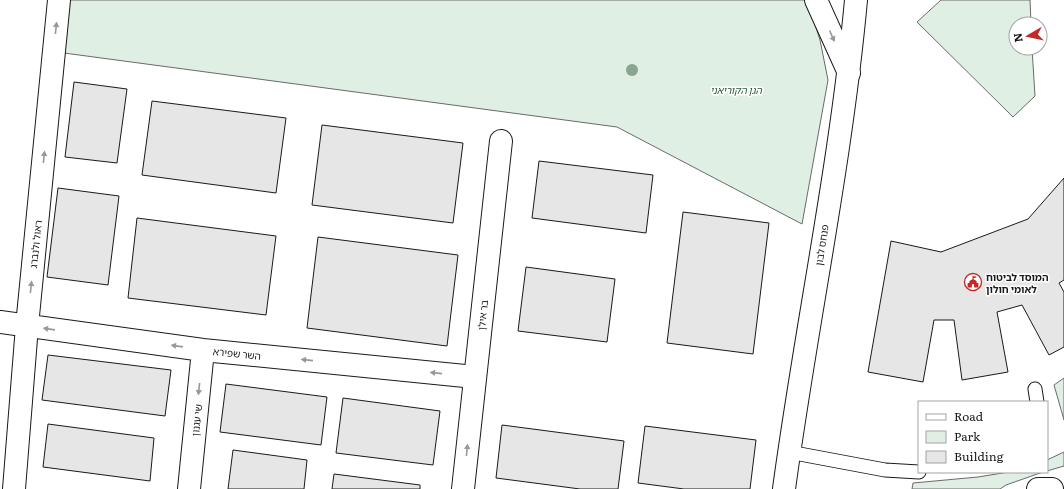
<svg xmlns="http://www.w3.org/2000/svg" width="1064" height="489" viewBox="0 0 1064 489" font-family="Literata,'Noto Sans Hebrew',serif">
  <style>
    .green { fill: #e0efe3; stroke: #6a6a6a }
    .building { fill: #e6e6e6; stroke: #1a1a1a }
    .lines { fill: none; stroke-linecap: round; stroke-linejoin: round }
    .service-casing { stroke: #1a1a1a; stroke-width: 15 }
    .minor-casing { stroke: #1a1a1a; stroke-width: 24 }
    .tertiary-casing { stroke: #1a1a1a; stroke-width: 24 }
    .service { stroke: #fff; stroke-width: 13 }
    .minor { stroke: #fff; stroke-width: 22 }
    .tertiary { stroke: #fff; stroke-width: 22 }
    .tree { fill: #8aa48f }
    .oneway { fill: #989898 }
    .labels { text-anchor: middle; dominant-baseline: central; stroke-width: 3; stroke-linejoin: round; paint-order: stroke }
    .park-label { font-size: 10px; font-style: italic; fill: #2b5a34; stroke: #fff }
    .street-label { font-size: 10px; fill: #1a1a1a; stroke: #fff }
    .poi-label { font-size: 10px; font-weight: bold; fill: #1a1a1a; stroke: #fff; text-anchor: start }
  </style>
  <rect width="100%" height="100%" fill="#fff"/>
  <path class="green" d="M 69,0 L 805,0 L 808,3 L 820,40 L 828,80 L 802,224 L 617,127 L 64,53 Z
    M 941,0 L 1030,0 L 1031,24 L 1016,24 L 1016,48 L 1032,48 L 1035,96 L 1013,117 L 917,22 Z
    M 1064,378 L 1064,420 L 1054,385 Z
    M 1064,452 L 1064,466 L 1047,471 L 1047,460 Z
    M 1009,472 L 1043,472 L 1006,485 L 1000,489 L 912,489 L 913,483 L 978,477 Z"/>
  <path class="building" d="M 74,82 L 127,89 L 117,163 L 65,157 Z
    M 152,101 L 286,118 L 276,193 L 142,175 Z
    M 322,125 L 463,143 L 453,223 L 312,205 Z
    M 539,161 L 653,175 L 646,233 L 532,218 Z
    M 1064,178 L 1064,280 L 1059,283 L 1064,292 L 1064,347 L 1049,355 L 1022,305 L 997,312 L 1008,372 L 962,380 L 954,320 L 934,320 L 923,382 L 868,372 L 891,241 L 941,252 L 1028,219 Z
    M 58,188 L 119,196 L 108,285 L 47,277 Z
    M 683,212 L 769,223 L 753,354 L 667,343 Z
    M 137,218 L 276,236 L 266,315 L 128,298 Z
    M 318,237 L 458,255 L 447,346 L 307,328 Z
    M 526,267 L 615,279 L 607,342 L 518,331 Z
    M 48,355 L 171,370 L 165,416 L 42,400 Z
    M 226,384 L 327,397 L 321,445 L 220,432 Z
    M 343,398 L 440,411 L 433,465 L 336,453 Z
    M 48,424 L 154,438 L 150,481 L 43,467 Z
    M 502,425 L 624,441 L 618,489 L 580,489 L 496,478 Z
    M 645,426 L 756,440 L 750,489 L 684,489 L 638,483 Z
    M 233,450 L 307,460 L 304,489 L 228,489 Z
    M 334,474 L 420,485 L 420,489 L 332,489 Z"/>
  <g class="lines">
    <g class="service-casing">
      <path id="service" d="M 1035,389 L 1037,402
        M 789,452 L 885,470 L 919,472"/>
    </g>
    <g class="minor-casing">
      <path id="minor" d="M 0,322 L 203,350 L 475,377
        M 14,489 L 27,326 L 59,0
        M 189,489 L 203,350
        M 463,489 L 501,141
        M 784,489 C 806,326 841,164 856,0
        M 1038,489 L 1052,489"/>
    </g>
    <g class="tertiary-casing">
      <path id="tertiary" d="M 816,0 L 849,73"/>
    </g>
    <use href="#service" class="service"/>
    <use href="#minor" class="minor"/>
    <use href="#tertiary" class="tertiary"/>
  </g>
  <circle class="tree" cx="632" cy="70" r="6"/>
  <defs><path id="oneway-solid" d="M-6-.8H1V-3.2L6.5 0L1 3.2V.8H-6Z"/></defs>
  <g class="oneway">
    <use href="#oneway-solid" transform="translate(56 28) rotate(-84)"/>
    <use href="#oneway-solid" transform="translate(832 36) rotate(66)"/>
    <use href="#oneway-solid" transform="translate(44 157) rotate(-84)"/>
    <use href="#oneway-solid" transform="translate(31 287) rotate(-84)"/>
    <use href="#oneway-solid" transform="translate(49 329) rotate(-172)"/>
    <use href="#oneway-solid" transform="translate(177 346) rotate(-172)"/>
    <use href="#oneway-solid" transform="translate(307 360) rotate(-174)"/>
    <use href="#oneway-solid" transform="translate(436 373) rotate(-174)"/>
    <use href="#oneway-solid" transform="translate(199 389) rotate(96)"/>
    <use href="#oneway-solid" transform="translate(467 450) rotate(-84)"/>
  </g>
  <defs>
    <g id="civic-ring" transform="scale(0.9)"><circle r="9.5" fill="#fff" stroke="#c62828" stroke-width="1.5"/><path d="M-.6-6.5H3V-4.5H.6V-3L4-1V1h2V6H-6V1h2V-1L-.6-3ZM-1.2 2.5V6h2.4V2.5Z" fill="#c62828"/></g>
  </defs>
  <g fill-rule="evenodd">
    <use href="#civic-ring" x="973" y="282"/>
  </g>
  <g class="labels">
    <g class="park-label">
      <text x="736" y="89">הגן הקוריאני</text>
    </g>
    <g class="street-label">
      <text transform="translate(35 244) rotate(-84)">ראול ולנברג</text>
      <text transform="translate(821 245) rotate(-81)">פנחס לבון</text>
      <text transform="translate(482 315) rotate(-84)">בר אילן</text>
      <text transform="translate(237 353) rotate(6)">השר שפירא</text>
      <text transform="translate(196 420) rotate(-84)">שי עגנון</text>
    </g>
    <g class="poi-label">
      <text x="986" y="276">המוסד לביטוח<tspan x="986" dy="12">לאומי חולון</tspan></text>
    </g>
  </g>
  <rect x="918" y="401" width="130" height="72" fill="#ffffff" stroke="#a3a3a3"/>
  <rect x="926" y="414" width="20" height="6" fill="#ffffff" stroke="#a3a3a3"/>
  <text x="954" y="421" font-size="12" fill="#1a1a1a">Road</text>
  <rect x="926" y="431" width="20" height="12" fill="#e0efe3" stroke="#a3a3a3"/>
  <text x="954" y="441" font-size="12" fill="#1a1a1a">Park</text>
  <rect x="926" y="451" width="20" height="12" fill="#e6e6e6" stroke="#a3a3a3"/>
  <text x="954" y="461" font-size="12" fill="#1a1a1a">Building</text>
  <g transform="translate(1028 36) rotate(261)"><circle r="19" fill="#ffffff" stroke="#a3a3a3"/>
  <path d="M0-3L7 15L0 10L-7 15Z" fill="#c62828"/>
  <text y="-6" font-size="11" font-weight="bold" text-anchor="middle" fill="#1a1a1a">N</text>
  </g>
</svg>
